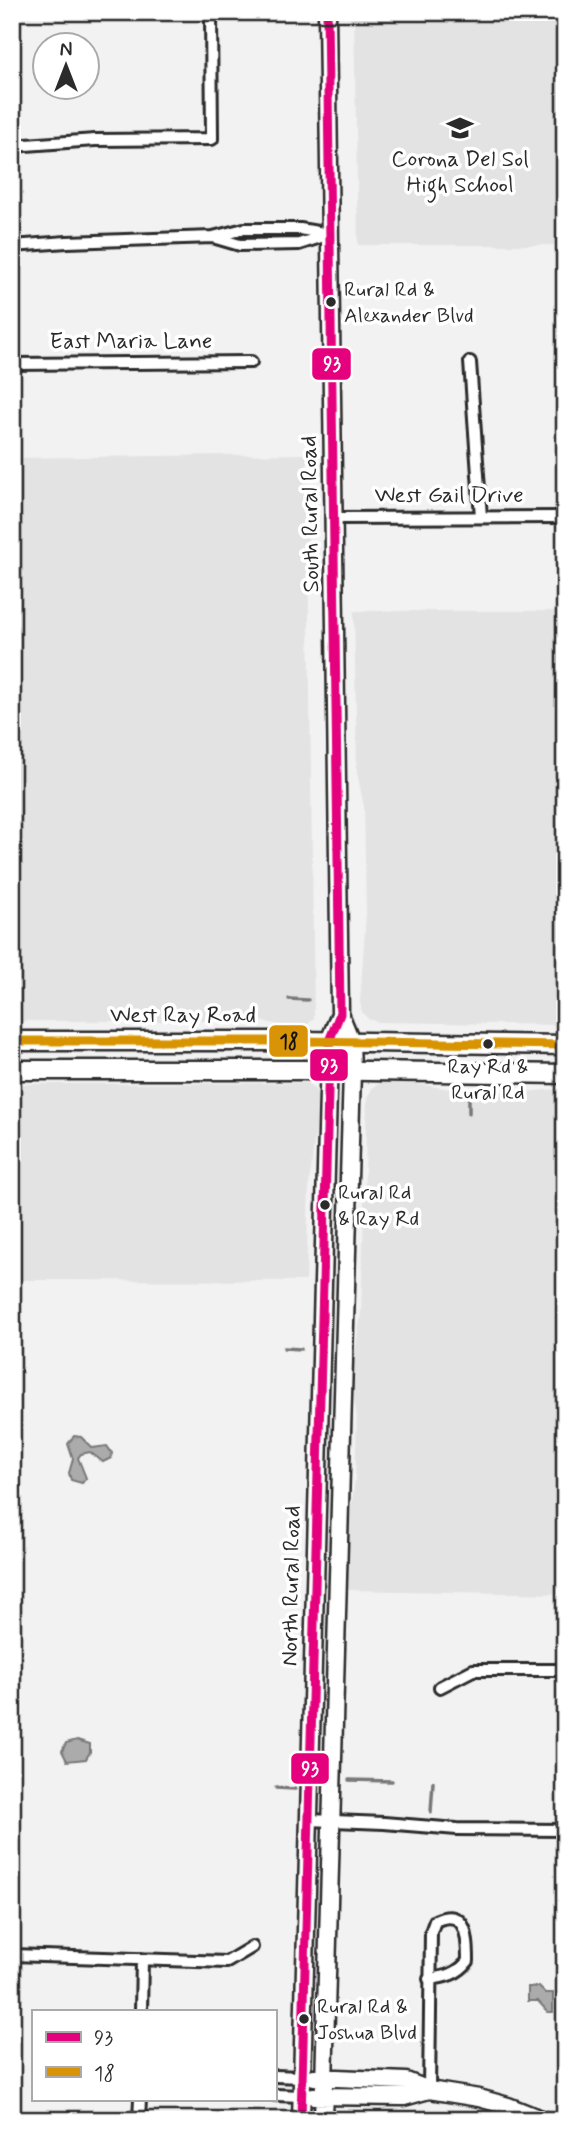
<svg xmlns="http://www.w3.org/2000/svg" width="577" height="2132" viewBox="0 0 577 2132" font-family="Mynerve,sans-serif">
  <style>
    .built { fill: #e3e3e3 }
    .water { fill: #ababab; stroke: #787878; stroke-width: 2 }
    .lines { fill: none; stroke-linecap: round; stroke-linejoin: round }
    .stream { stroke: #787878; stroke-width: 3.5 }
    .street-casing { stroke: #2b2b2b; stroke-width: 16 }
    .secondary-casing { stroke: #2b2b2b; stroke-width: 21 }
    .primary-casing { stroke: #2b2b2b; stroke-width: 23 }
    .street { stroke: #fff; stroke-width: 10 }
    .secondary { stroke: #fff; stroke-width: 16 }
    .primary { stroke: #fff; stroke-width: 18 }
    .bus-1-casing { stroke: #fff; stroke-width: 14 }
    .bus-2-casing { stroke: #fff; stroke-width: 14 }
    .bus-1 { stroke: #e5007d; stroke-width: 9 }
    .bus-2 { stroke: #d89406; stroke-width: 9 }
    .bus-dot { fill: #2b2b2b; stroke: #fff; stroke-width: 2.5 }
    .labels { text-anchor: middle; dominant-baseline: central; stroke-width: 7; stroke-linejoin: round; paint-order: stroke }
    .bus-label { font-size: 21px; fill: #2b2b2b; stroke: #fff; text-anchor: start }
    .poi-label { font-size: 23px; fill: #2b2b2b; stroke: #fff }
    .street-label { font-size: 23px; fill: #2b2b2b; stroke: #fff }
    .line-badge { stroke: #fff; stroke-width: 2.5 }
    .badge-label { font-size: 19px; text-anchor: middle; font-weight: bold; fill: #fff }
    .pale-badge-label { font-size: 19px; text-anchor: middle; font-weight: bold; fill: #111 }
  </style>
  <rect width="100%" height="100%" fill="#f2f2f2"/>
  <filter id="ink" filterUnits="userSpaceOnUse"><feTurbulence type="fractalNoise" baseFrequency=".0143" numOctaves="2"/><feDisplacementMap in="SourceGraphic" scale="14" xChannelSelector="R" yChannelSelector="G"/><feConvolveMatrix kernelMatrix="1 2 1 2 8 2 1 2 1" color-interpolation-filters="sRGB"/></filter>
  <g filter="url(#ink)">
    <path class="built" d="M 354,12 L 565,12 L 565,245 L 358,245 Z
      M 307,454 L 314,1018 L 304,1028 L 299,1029 L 261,1021 L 12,1021 L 12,458 Z
      M 354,611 L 565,611 L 565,1025 L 378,1022 L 368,1019 L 362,1012 L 360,1002 L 366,913 L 364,807 L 357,772 Z
      M 308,1083 L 316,1091 L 319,1101 L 309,1185 L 306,1281 L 12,1280 L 12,1084 Z
      M 381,1083 L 409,1083 L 464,1091 L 527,1092 L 565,1088 L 565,1594 L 347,1590 L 348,1535 L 355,1479 L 357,1417 L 351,1376 L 361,1314 L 367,1098 L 373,1087 Z"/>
    <path class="water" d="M 74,1436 L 81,1437 L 92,1448 L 107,1446 L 112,1453 L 111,1458 L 103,1462 L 90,1452 L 81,1454 L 78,1458 L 86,1478 L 82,1483 L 71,1480 L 69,1473 L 73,1459 L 68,1444 Z
      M 77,1740 L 90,1744 L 90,1752 L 86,1759 L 67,1761 L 62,1751 L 66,1743 Z
      M 528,1987 L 539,1987 L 545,1993 L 553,1993 L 553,2012 L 548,2012 L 538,2001 L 528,2001 Z"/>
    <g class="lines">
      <path class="stream" d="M 289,999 L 308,1000
        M 469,1113 L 469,1096
        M 284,1348 L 301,1349
        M 349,1780 L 392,1781
        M 276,1788 L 295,1789
        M 431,1812 L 433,1782"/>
      <g class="street-casing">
        <path id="street" d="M 12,146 L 95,140 L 212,139 L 211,12
          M 216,238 L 240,245 L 299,244 L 327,235
          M 12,246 L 67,242 L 213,237 L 244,229 L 300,229 L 329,234
          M 470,362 L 481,517
          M 12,364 L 251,362
          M 333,518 L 565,517
          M 440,1687 L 473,1670 L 565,1670
          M 309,1820 L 384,1823 L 457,1829 L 565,1830
          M 12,1955 L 227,1962 L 252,1947
          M 141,2011 L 142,1959
          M 275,2076 L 302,2077
          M 429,2090 L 431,1932 L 435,1921 C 467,1906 468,1939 468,1961 C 458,1974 446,1977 429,1979
          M 275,2095 L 302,2096
          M 139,2120 L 140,2099"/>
      </g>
      <g class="secondary-casing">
        <path id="secondary" d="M 314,2077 L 406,2081 L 429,2090 L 479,2098 L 508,2106 L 543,2120
          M 313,2096 L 404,2097 L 429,2090
          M 301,2120 L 329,1054 L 329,1041 L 340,1014 L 327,12
          M 323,2120 L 352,1070 L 351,1041 L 340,1014"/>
      </g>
      <g class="primary-casing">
        <path id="primary" d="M 12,1041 L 301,1041 L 565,1045
          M 12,1070 L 303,1070 L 565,1074"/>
      </g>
      <use href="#street" class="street"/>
      <use href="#secondary" class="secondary"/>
      <use href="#primary" class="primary"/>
      <g class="bus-1-casing">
        <path id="bus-1" d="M 301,2120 L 329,1054 L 329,1041 L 340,1014 L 327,12"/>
      </g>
      <g class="bus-2-casing">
        <path id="bus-2" d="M 12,1041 L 301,1041 L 565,1045"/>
      </g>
      <use href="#bus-1" class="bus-1"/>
      <use href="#bus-2" class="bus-2"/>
    </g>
  </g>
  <defs>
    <g id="school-bare" transform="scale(2.1)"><path d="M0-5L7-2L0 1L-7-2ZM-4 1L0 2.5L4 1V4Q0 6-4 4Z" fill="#2b2b2b" stroke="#fff" stroke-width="2.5" paint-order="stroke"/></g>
  </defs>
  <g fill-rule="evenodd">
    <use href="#school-bare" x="460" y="128"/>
  </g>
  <g class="bus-dot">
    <circle cx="331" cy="302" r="6"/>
    <circle cx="488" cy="1044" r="6"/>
    <circle cx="325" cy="1205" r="6"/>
    <circle cx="304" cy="2019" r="6"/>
  </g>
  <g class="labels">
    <g class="bus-label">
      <text x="344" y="290">Rural Rd &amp;<tspan x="344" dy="26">Alexander Blvd</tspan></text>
      <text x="488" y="1067" text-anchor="middle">Ray Rd &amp;<tspan x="488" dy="26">Rural Rd</tspan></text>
      <text x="338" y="1193">Rural Rd<tspan x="338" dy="26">&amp; Ray Rd</tspan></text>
      <text x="317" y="2007">Rural Rd &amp;<tspan x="317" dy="26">Joshua Blvd</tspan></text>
    </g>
    <g class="poi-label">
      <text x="460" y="160">Corona Del Sol<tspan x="460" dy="26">High School</tspan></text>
    </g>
    <g class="street-label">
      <text x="131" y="342">East Maria Lane</text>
      <text x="449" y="496">West Gail Drive</text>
      <text transform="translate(311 514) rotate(-91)">South Rural Road</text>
      <text x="183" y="1016">West Ray Road</text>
      <text transform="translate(292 1586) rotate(-89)">North Rural Road</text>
    </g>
  </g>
  <g class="line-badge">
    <rect x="311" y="347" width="41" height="34" rx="7" fill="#e5007d"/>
    <rect x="268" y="1024" width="41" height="34" rx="7" fill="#d89406"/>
    <rect x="309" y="1048" width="40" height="34" rx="7" fill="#e5007d"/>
    <rect x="290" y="1752" width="40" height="33" rx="7" fill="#e5007d"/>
  </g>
  <g class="badge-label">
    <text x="332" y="370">93</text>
    <text x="329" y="1072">93</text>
    <text x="310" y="1775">93</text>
  </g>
  <g class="pale-badge-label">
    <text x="289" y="1048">18</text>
  </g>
  <rect width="577" height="2132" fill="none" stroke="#fff" stroke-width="42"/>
  <rect x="21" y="21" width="535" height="2090" fill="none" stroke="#2b2b2b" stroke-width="2.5" filter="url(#ink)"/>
  <rect x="32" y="2010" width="245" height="91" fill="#ffffff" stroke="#aaaaaa" stroke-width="2"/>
  <rect x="46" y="2032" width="35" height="10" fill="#e5007d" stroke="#aaaaaa" stroke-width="2"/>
  <text x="94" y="2044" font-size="21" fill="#2b2b2b">93</text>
  <rect x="46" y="2067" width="35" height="10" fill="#d89406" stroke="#aaaaaa" stroke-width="2"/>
  <text x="94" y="2080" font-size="21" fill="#2b2b2b">18</text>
  <g transform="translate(66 66)"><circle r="33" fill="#ffffff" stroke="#aaaaaa" stroke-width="2"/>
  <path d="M0-5L12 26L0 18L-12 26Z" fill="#2b2b2b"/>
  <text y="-10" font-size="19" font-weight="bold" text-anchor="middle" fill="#2b2b2b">N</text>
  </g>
</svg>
